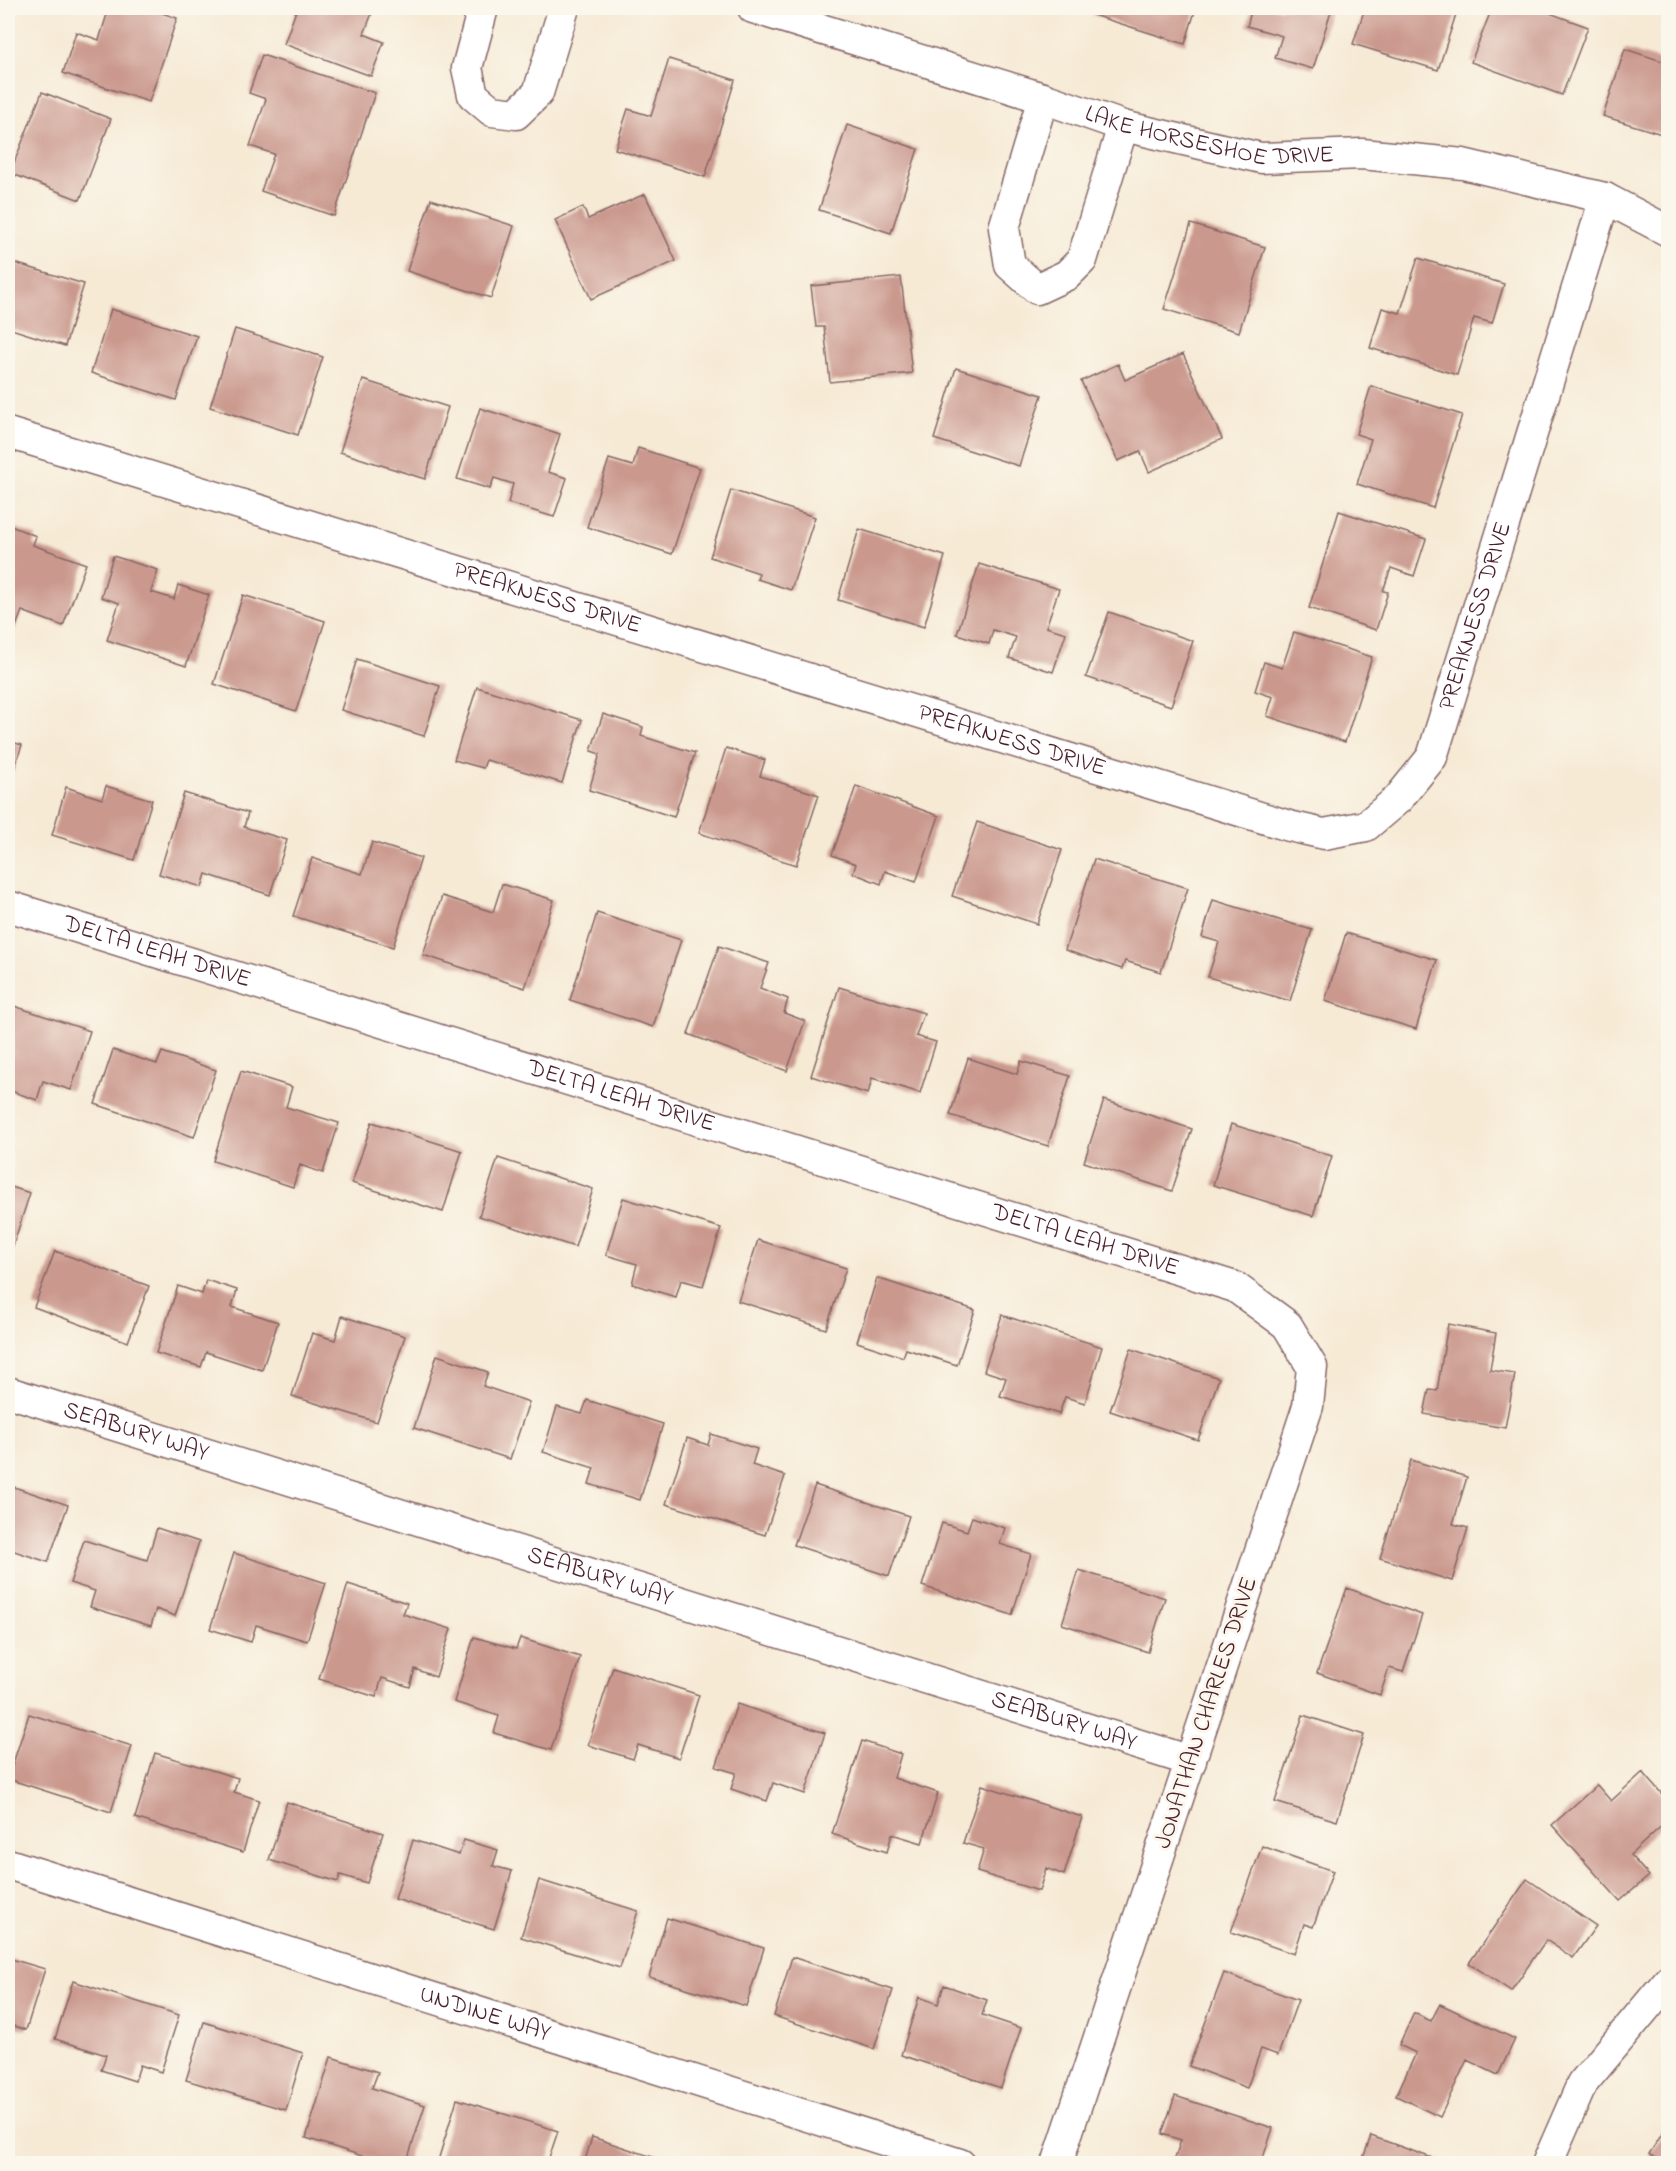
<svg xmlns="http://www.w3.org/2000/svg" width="1676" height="2171" viewBox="0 0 1676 2171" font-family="'Indie Flower',sans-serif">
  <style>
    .building { fill: #ca988d }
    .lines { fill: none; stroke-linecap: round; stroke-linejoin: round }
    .minor-casing { stroke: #866666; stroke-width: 33 }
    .minor { stroke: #fff; stroke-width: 30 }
    .labels { text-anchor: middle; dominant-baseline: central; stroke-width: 6; stroke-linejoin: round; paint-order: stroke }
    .street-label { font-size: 24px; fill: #4a1f2b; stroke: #fbf7ec }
  </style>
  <rect width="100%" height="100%" fill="#fbf7ec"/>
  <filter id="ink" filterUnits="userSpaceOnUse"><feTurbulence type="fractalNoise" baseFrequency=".0167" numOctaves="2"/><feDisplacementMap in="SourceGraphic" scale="12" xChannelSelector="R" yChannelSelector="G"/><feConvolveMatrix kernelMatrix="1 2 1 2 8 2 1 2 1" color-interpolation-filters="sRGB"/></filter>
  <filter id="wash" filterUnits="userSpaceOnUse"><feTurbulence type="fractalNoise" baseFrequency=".008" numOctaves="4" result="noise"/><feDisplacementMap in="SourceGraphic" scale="24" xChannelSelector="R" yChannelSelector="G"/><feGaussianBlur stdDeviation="1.35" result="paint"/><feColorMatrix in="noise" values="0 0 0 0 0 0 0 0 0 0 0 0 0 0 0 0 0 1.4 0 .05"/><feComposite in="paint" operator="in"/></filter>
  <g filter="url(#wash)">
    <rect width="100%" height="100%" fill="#f6ead5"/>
    <g id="blocks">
      <path class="building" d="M 109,8 L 147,8 L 177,18 L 149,102 L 63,73 L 76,32 L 99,40 Z
        M 297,8 L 374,8 L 364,34 L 384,42 L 371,76 L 284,44 Z
        M 1095,8 L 1196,8 L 1185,44 L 1093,15 Z
        M 1252,8 L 1332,8 L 1313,69 L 1275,58 L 1282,36 L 1247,26 Z
        M 1365,8 L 1458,8 L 1438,70 L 1353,44 Z
        M 1492,8 L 1536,8 L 1588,27 L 1562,95 L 1471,62 Z
        M 1625,49 L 1668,63 L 1668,136 L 1603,116 Z
        M 262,55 L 375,93 L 334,216 L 261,191 L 274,154 L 250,146 L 266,99 L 249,93 Z
        M 669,59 L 735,80 L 705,177 L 615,149 L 628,109 L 651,116 Z
        M 42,92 L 111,119 L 80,200 L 10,173 Z
        M 847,125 L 918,149 L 891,233 L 819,210 Z
        M 645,194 L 676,261 L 591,299 L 555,220 L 583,207 L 588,219 Z
        M 431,199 L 514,226 L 491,298 L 407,271 Z
        M 1191,224 L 1265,247 L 1239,332 L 1164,309 Z
        M 1418,258 L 1504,284 L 1492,323 L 1474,318 L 1457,375 L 1370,348 L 1382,308 L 1400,313 Z
        M 8,261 L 84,284 L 65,346 L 8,328 Z
        M 901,277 L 912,373 L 830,382 L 824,327 L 816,327 L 811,286 Z
        M 111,309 L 197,336 L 176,400 L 91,373 Z
        M 235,329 L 323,357 L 298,435 L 210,407 Z
        M 1183,354 L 1222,439 L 1149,472 L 1140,451 L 1118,461 L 1081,381 L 1118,364 L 1125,380 Z
        M 956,368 L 1042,395 L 1019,466 L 934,439 Z
        M 363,380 L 448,407 L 425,479 L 340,452 Z
        M 1371,386 L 1462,415 L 1433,508 L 1357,484 L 1371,439 L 1356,434 Z
        M 480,408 L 560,434 L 548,472 L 567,478 L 554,517 L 508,503 L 513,484 L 494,478 L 490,489 L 457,479 Z
        M 638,448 L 700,468 L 672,554 L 587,527 L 609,459 L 633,466 Z
        M 731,490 L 815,517 L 791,590 L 757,579 L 759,573 L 710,557 Z
        M 1339,511 L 1426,539 L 1414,576 L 1391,568 L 1383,591 L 1388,592 L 1376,630 L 1309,608 Z
        M 8,525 L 36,536 L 33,545 L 86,564 L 63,626 L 22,611 L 10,642 L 8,641 Z
        M 859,529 L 945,556 L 924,627 L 838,600 Z
        M 113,556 L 158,570 L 151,592 L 174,599 L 178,585 L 209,595 L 186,666 L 107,640 L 119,603 L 101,597 Z
        M 979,564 L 1059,589 L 1046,627 L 1066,633 L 1053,672 L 1009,658 L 1016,637 L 993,630 L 989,644 L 957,634 Z
        M 243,595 L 325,621 L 296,711 L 214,684 Z
        M 1109,612 L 1193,641 L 1171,706 L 1086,677 Z
        M 1294,632 L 1372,657 L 1345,742 L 1267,716 L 1273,697 L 1255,691 L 1264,662 L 1282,668 Z
        M 357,659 L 440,686 L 424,736 L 341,710 Z
        M 477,687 L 582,720 L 562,783 L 486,760 L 483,768 L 454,760 Z
        M 603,714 L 643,727 L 641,736 L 695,753 L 674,817 L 589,790 L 600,754 L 591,751 Z
        M 8,741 L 22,745 L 8,787 Z
        M 726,748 L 765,760 L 760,776 L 819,795 L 796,865 L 699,833 Z
        M 106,786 L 152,800 L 134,860 L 52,835 L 66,787 L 102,799 Z
        M 856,786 L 939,816 L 916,882 L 885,871 L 881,884 L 853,873 L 856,864 L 832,855 Z
        M 184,793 L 248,813 L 244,827 L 287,840 L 270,895 L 206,874 L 202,887 L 159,874 Z
        M 977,822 L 1062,850 L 1037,924 L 952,896 Z
        M 372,842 L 421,858 L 393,947 L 293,916 L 312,858 L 362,874 Z
        M 1094,859 L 1188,888 L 1161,972 L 1125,961 L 1122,969 L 1065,950 Z
        M 502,884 L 554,900 L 525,988 L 423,955 L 442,896 L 493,912 Z
        M 1213,900 L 1312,930 L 1290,1001 L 1208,977 L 1219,942 L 1202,937 Z
        M 597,913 L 681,940 L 653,1027 L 570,1000 Z
        M 1346,933 L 1437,960 L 1416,1029 L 1325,1001 Z
        M 719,946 L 769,963 L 760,988 L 788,999 L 784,1013 L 805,1021 L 787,1071 L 688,1034 Z
        M 839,987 L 924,1013 L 916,1036 L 936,1042 L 920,1093 L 872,1078 L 868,1094 L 811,1076 Z
        M 8,1004 L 90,1031 L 71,1090 L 43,1081 L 37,1100 L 8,1090 Z
        M 113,1050 L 157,1064 L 162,1052 L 216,1070 L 194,1137 L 95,1104 Z
        M 968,1058 L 1017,1074 L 1021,1061 L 1070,1076 L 1048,1146 L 950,1115 Z
        M 241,1071 L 292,1087 L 286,1107 L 339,1123 L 323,1173 L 300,1165 L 293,1187 L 213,1161 Z
        M 1104,1100 L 1192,1129 L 1172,1191 L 1084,1162 Z
        M 372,1122 L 462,1151 L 443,1212 L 352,1183 Z
        M 1231,1124 L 1332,1156 L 1313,1216 L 1213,1185 Z
        M 498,1158 L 593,1189 L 575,1247 L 479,1216 Z
        M 8,1186 L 30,1193 L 8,1261 Z
        M 623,1198 L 721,1228 L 703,1286 L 681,1280 L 676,1297 L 632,1284 L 637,1264 L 606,1255 Z
        M 758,1240 L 846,1268 L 826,1329 L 738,1301 Z
        M 55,1251 L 149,1286 L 128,1342 L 34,1307 Z
        M 877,1278 L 975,1310 L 957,1365 L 906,1349 L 903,1357 L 857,1342 Z
        M 206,1280 L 237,1290 L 232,1307 L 278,1322 L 262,1370 L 206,1352 L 201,1367 L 156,1353 L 178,1286 L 202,1294 Z
        M 1002,1315 L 1102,1347 L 1085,1403 L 1065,1397 L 1059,1414 L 1000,1396 L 1006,1378 L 984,1371 Z
        M 342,1316 L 405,1336 L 377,1422 L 292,1396 L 312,1333 L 335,1340 Z
        M 1448,1324 L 1496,1333 L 1490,1370 L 1515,1374 L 1505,1428 L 1424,1414 L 1429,1390 L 1437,1391 Z
        M 1131,1349 L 1219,1378 L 1198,1440 L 1110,1411 Z
        M 437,1355 L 488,1372 L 483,1386 L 529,1402 L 510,1459 L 414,1428 Z
        M 587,1400 L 663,1424 L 640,1500 L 589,1484 L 594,1468 L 543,1452 L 557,1407 L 582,1414 Z
        M 711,1434 L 757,1449 L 752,1465 L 785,1476 L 765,1535 L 666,1504 L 687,1438 L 708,1445 Z
        M 1411,1460 L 1467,1477 L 1453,1524 L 1468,1528 L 1452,1581 L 1380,1558 Z
        M 8,1485 L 68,1505 L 48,1562 L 8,1549 Z
        M 815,1485 L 909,1516 L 889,1576 L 794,1545 Z
        M 972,1517 L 1005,1528 L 1000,1544 L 1031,1554 L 1012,1615 L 922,1586 L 942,1523 L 967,1531 Z
        M 157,1528 L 199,1542 L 175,1616 L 156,1609 L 151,1626 L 90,1607 L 95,1591 L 70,1583 L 84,1540 L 147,1560 Z
        M 234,1553 L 326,1583 L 307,1641 L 256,1625 L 251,1642 L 210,1629 Z
        M 1079,1570 L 1165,1598 L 1148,1652 L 1062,1624 Z
        M 348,1584 L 407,1603 L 403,1614 L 451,1629 L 436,1677 L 415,1669 L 410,1687 L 382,1678 L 376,1697 L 319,1679 Z
        M 1347,1588 L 1422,1615 L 1403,1672 L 1389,1668 L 1380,1695 L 1317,1673 Z
        M 474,1637 L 516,1649 L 520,1638 L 580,1657 L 551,1750 L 494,1733 L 499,1716 L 454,1702 Z
        M 613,1667 L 699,1695 L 679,1758 L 638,1745 L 633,1759 L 588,1745 Z
        M 737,1704 L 825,1733 L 805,1794 L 773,1783 L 767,1801 L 731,1789 L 736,1773 L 716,1767 Z
        M 29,1714 L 132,1746 L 111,1812 L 8,1779 Z
        M 1303,1715 L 1364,1735 L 1337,1821 L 1275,1802 Z
        M 862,1741 L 901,1754 L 894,1778 L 938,1793 L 922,1843 L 892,1834 L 887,1852 L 832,1834 Z
        M 155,1753 L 238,1778 L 234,1792 L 259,1800 L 243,1852 L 135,1818 Z
        M 1643,1772 L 1668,1801 L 1668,1820 L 1630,1855 L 1649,1876 L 1620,1901 L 1552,1825 L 1597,1785 L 1611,1801 Z
        M 982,1785 L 1082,1817 L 1064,1875 L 1046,1868 L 1039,1891 L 977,1872 L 984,1849 L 963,1843 Z
        M 287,1802 L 383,1833 L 367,1883 L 340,1875 L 338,1882 L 269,1860 Z
        M 413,1840 L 459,1855 L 464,1840 L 498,1850 L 493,1866 L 512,1871 L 494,1929 L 395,1899 Z
        M 1262,1846 L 1333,1871 L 1313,1927 L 1304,1924 L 1294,1954 L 1231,1932 Z
        M 1527,1879 L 1596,1926 L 1573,1958 L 1546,1940 L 1511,1991 L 1469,1963 Z
        M 539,1880 L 638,1911 L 620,1968 L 521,1937 Z
        M 667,1918 L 764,1948 L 746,2006 L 649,1977 Z
        M 792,1957 L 893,1990 L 874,2049 L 774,2016 Z
        M 8,1958 L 45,1969 L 26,2030 L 8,2024 Z
        M 1224,1973 L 1298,2000 L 1278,2055 L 1261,2049 L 1247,2088 L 1189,2066 Z
        M 73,1981 L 179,2015 L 161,2072 L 140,2065 L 135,2081 L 101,2070 L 106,2055 L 55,2039 Z
        M 944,1985 L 987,2000 L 982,2015 L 1021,2028 L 1001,2088 L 901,2055 L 919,1997 L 938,2004 Z
        M 1440,2004 L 1515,2039 L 1498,2075 L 1467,2060 L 1440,2117 L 1396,2096 L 1416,2053 L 1399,2045 L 1414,2013 L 1431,2021 Z
        M 204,2022 L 303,2053 L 286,2110 L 186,2080 Z
        M 331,2057 L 378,2072 L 372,2088 L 425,2105 L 406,2164 L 387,2164 L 306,2138 Z
        M 1175,2096 L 1273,2128 L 1261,2164 L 1173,2164 L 1181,2140 L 1162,2134 Z
        M 457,2099 L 558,2131 L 547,2164 L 437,2164 Z
        M 1668,2125 L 1668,2164 L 1664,2164 L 1649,2154 Z
        M 1371,2136 L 1446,2163 L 1446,2164 L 1361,2164 Z
        M 592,2137 L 671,2163 L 671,2164 L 584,2164 Z"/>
    </g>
  </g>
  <g filter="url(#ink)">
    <use href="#blocks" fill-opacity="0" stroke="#866666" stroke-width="1.5"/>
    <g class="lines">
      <g class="minor-casing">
        <g id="minor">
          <path d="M 483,8 L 467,68 L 473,95 L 492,111 L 516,114 L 538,93 L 564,8"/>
          <path id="s1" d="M 753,8 L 1043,98 L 1123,126 L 1261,158 L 1362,154 L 1463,164 L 1605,198 L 1668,231"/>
          <path d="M 1043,98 L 1004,228 L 1010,265 L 1037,289 L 1067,275 L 1082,260 L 1123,126"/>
          <path id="s2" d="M 8,433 L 1289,826 L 1324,834 L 1366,826 L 1398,799 L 1432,757 L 1605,198"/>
          <path id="s3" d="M 8,906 L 1235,1287 L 1287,1325 L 1312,1367 L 1308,1406 L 1057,2164"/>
          <path id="s4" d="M 8,1392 L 1191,1761"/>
          <path id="s5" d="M 8,1864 L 960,2164"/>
          <path d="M 1547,2164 L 1582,2084 L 1668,1981"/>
        </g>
      </g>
      <use href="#minor" class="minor"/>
    </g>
  </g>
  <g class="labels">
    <g class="street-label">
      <text stroke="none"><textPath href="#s1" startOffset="476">LAKE HORSESHOE DRIVE</textPath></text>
      <text stroke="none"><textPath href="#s2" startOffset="564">PREAKNESS DRIVE</textPath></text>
      <text stroke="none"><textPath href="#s2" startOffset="1662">PREAKNESS DRIVE</textPath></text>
      <text stroke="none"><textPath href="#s2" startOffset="1050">PREAKNESS DRIVE</textPath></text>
      <text stroke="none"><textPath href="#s3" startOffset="156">DELTA LEAH DRIVE</textPath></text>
      <text stroke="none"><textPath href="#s3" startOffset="642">DELTA LEAH DRIVE</textPath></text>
      <text stroke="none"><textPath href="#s3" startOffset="1128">DELTA LEAH DRIVE</textPath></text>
      <text stroke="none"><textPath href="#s4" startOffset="134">SEABURY WAY</textPath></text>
      <text stroke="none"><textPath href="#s4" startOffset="620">SEABURY WAY</textPath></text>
      <text transform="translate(1207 1713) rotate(-72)">JONATHAN CHARLES DRIVE</text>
      <text stroke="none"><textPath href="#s4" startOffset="1106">SEABURY WAY</textPath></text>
      <text stroke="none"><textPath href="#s5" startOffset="500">UNDINE WAY</textPath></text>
    </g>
  </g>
  <rect width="1676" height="2171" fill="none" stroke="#fbf7ec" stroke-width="30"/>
</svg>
